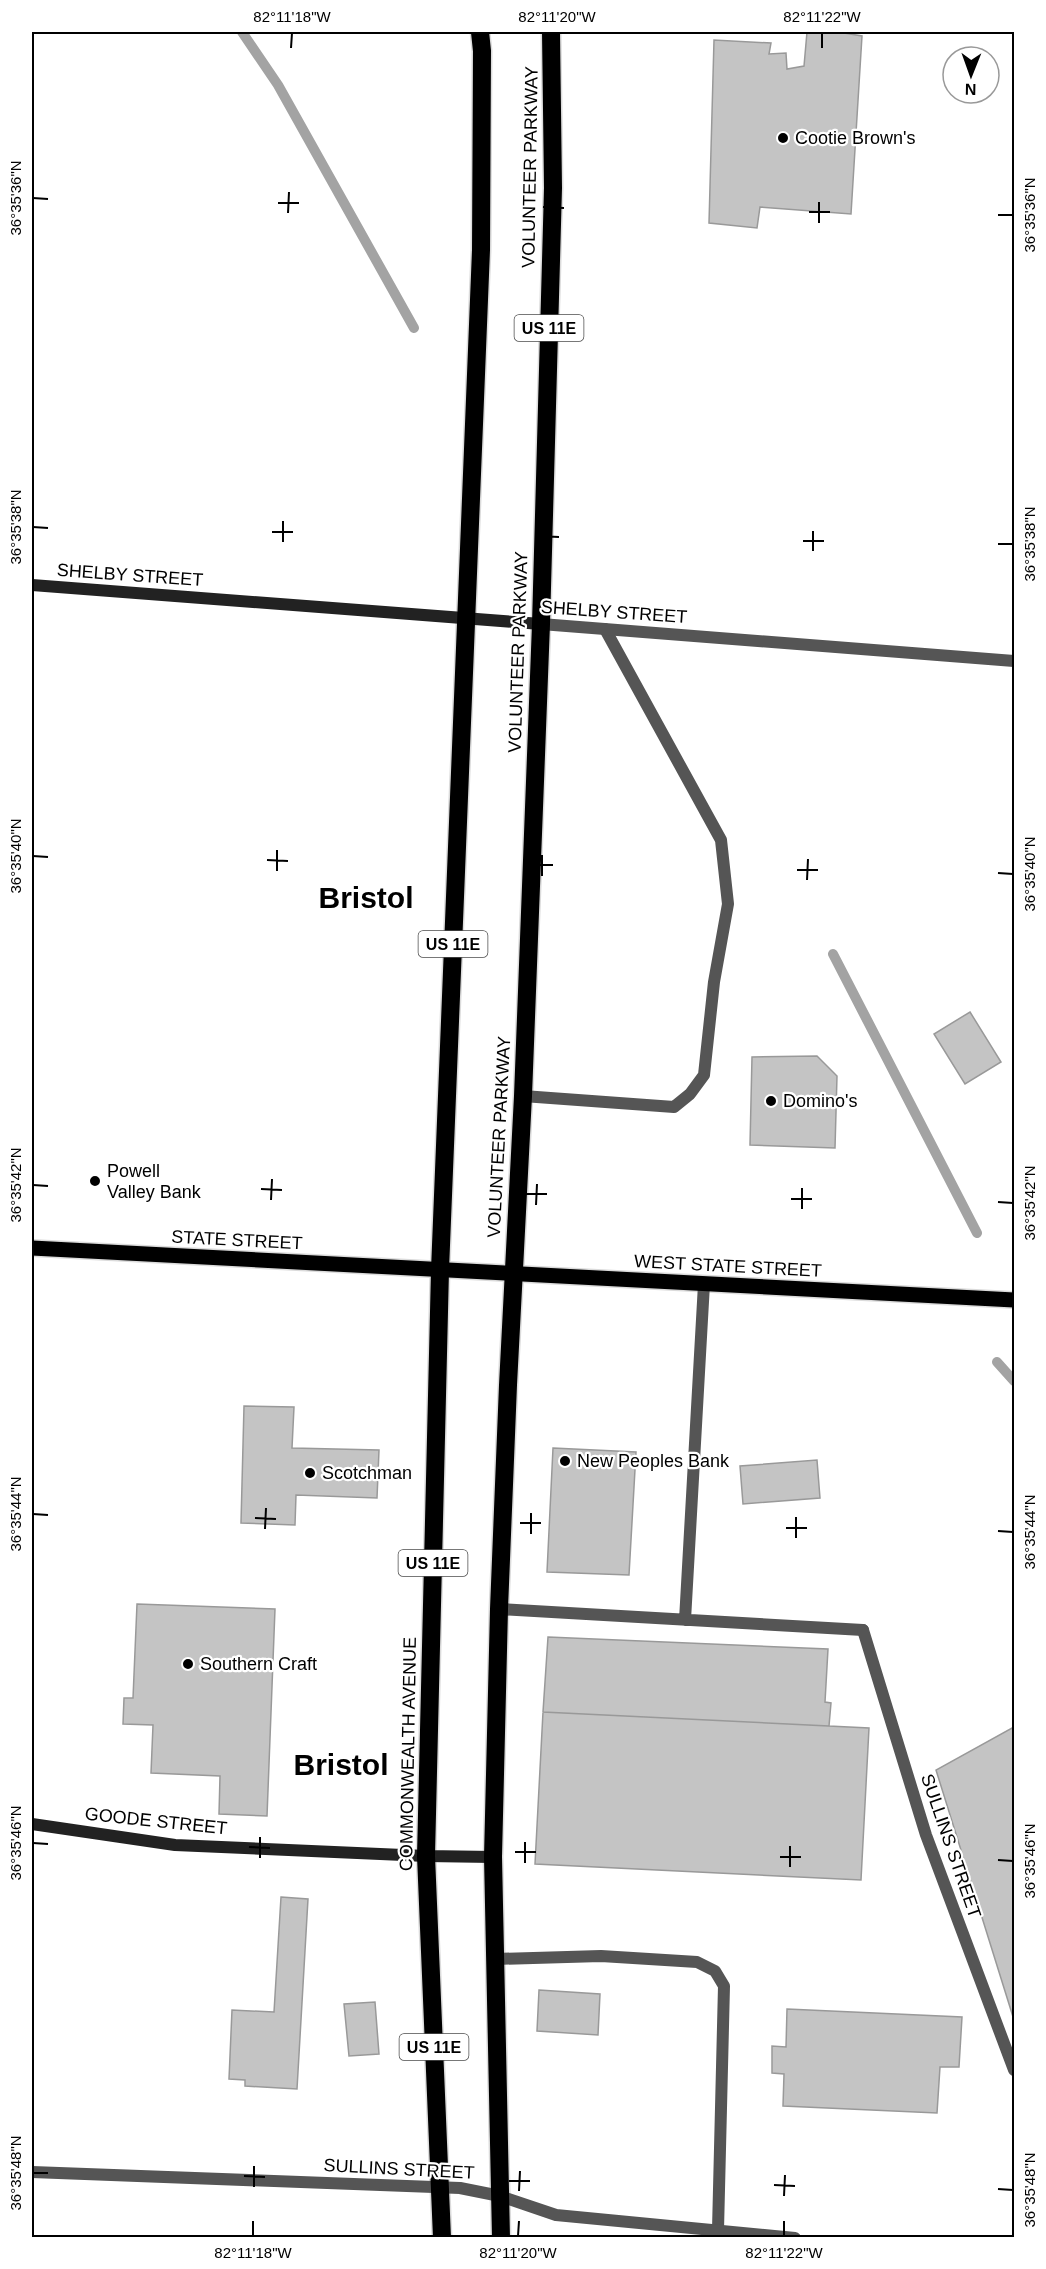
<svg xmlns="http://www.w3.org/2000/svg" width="1046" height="2269" viewBox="0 0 1046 2269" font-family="Helvetica,sans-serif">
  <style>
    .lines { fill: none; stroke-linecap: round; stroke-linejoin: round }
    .stream { stroke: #a3a3a3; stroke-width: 10 }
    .building { fill: #c4c4c4; stroke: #999; stroke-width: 1.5 }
    .primary-casing { stroke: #dbdbdb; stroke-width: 18 }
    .highway-casing { stroke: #dbdbdb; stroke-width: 21 }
    .lane { stroke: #555; stroke-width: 12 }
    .street { stroke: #555; stroke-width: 12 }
    .secondary { stroke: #222; stroke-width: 12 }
    .primary { stroke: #000; stroke-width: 15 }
    .highway { stroke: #000; stroke-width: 18 }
    .ticks { fill: none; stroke: #000; stroke-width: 2 }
    .poi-dot { fill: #000; stroke: #fff; stroke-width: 2 }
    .labels { text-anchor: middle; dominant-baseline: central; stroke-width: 4.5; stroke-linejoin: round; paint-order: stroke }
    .shield { fill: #fff; stroke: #4c4c4c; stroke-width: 1.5 }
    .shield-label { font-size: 16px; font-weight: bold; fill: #000 }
    .poi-label { font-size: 18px; fill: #000; stroke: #fff; text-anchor: start }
    .street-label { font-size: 18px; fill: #000; stroke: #fff }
    .town-label { font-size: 30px; font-weight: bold; fill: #000; stroke: #fff }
    .neatline { fill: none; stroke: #000; stroke-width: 2 }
    .ticks-label { font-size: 15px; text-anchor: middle; fill: #000 }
  </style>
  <rect width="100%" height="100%" fill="#fff"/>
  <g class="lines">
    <path class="stream" d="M 242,32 L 278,85 L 414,328
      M 833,954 L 977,1233
      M 997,1362 L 1014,1381"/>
  </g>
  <path class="building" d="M 807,32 L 838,32 L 862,36 L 851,214 L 760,207 L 757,228 L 709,223 L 714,40 L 771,43 L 769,54 L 786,53 L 787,69 L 804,66 Z
    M 970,1012 L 1001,1062 L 965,1084 L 934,1034 Z
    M 817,1056 L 837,1076 L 835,1148 L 750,1145 L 752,1057 Z
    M 244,1406 L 294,1407 L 292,1448 L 379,1450 L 377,1498 L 296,1495 L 295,1525 L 241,1523 Z
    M 553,1448 L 636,1452 L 629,1575 L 547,1572 Z
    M 817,1460 L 820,1498 L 743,1504 L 740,1466 Z
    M 137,1604 L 275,1609 L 267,1816 L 219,1814 L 220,1776 L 151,1773 L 153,1725 L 123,1724 L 124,1698 L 133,1698 Z
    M 548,1637 L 828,1649 L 825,1702 L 831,1703 L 829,1726 L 543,1712 Z
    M 543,1712 L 869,1728 L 861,1880 L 535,1864 Z
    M 1012,1728 L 1014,1732 L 1014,2020 L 936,1770 Z
    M 281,1897 L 308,1899 L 297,2089 L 245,2086 L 245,2080 L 229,2079 L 232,2010 L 274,2012 Z
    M 539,1990 L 600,1994 L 598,2035 L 537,2031 Z
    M 375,2002 L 379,2054 L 349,2056 L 344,2004 Z
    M 787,2009 L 962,2017 L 959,2067 L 940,2067 L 937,2113 L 783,2106 L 784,2074 L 772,2073 L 772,2046 L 786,2047 Z"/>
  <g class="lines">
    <g class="primary-casing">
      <path id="primary" d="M 32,1248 L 1014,1300"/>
    </g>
    <g class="highway-casing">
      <path id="highway" d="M 442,2238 L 426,1856 L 440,1270 L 481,250 L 482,51 L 480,32
        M 501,2238 L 493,1857 L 499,1609 L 508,1385 L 523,1096 L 541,624 L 553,188 L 551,32"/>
    </g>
    <path class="lane" d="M 523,1096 L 674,1107 L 690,1094 L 704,1075 L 714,982 L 728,904 L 721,840 L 605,629
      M 499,1609 L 863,1630
      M 685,1620 L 704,1284
      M 495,1959 L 601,1956 L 697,1962 L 715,1971 L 724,1986 L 718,2230"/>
    <path class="street" d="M 541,624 L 1014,661
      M 863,1630 L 926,1835 L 1014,2070
      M 32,2172 L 460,2188 L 500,2196 L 556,2215 L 795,2238"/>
    <path class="secondary" d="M 32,585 L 541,624
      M 32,1824 L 175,1845 L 426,1856 L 493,1857"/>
    <use href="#primary" class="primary"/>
    <use href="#highway" class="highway"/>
  </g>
  <path class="ticks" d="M 291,48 L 292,33M 557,48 L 557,33M 822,48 L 822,33M 33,198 L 48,199M 278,203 L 299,203M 543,207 L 564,208M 809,212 L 830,212M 288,213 L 289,192M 998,215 L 1013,215M 554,218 L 554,197M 819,223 L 819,202M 33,527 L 48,528M 272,532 L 293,532M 538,536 L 559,537M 803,541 L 824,541M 283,542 L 283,521M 998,544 L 1013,544M 548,547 L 548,526M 813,551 L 813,531M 33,856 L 48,857M 267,860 L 288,861M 532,865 L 553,865M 797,870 L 818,870M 277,871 L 277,850M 998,873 L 1013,874M 542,876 L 542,855M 807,880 L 808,859M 33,1185 L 48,1186M 261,1189 L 282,1190M 526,1194 L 547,1194M 791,1199 L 812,1199M 271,1200 L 272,1179M 998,1202 L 1013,1203M 536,1205 L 537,1184M 802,1209 L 802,1188M 33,1514 L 48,1515M 255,1518 L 276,1519M 520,1523 L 541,1523M 786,1528 L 807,1528M 265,1529 L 266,1508M 998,1531 L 1013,1532M 531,1534 L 531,1513M 796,1538 L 796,1517M 33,1843 L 48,1844M 249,1847 L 270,1848M 515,1852 L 536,1852M 780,1857 L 801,1857M 260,1858 L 260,1837M 998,1860 L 1013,1861M 525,1863 L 525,1842M 790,1867 L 790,1846M 33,2173 L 48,2173M 244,2176 L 265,2177M 509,2181 L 530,2181M 774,2185 L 795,2186M 254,2187 L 254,2166M 998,2189 L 1013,2190M 519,2191 L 520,2171M 784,2196 L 785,2175M 253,2236 L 253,2221M 518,2236 L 519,2221M 784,2236 L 784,2221"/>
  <g class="poi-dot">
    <circle cx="783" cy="138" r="6"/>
    <circle cx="771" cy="1101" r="6"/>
    <circle cx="95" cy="1181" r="6"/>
    <circle cx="565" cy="1461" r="6"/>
    <circle cx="310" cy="1473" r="6"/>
    <circle cx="188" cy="1664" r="6"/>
  </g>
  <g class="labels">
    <g class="shield">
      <rect x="514.5" y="315" width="69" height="26" rx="4.5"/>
      <rect x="418.5" y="931" width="69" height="26" rx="4.5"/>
      <rect x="398.5" y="1550" width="69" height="26" rx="4.5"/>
      <rect x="399.5" y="2034" width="69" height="26" rx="4.5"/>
    </g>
    <g class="shield-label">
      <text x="549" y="328">US 11E</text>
      <text x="453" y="944">US 11E</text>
      <text x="433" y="1563">US 11E</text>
      <text x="434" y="2047">US 11E</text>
    </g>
    <g class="poi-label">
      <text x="795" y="138">Cootie Brown's</text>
      <text x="783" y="1101">Domino's</text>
      <text x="107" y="1171">Powell<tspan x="107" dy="21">Valley Bank</tspan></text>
      <text x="577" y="1461">New Peoples Bank</text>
      <text x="322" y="1473">Scotchman</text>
      <text x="200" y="1664">Southern Craft</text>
    </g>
    <g class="street-label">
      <text transform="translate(530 167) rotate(-89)">VOLUNTEER PARKWAY</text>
      <text transform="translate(130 575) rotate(4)">SHELBY STREET</text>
      <text transform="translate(614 612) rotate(4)">SHELBY STREET</text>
      <text transform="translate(518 652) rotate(-88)">VOLUNTEER PARKWAY</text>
      <text transform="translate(499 1137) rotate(-87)">VOLUNTEER PARKWAY</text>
      <text transform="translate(237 1240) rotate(3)">STATE STREET</text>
      <text transform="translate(728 1266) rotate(3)">WEST STATE STREET</text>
      <text transform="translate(408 1754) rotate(-89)">COMMONWEALTH AVENUE</text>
      <text transform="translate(156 1821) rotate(6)">GOODE STREET</text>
      <text transform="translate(951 1846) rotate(71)">SULLINS STREET</text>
      <text transform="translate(399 2169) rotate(3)">SULLINS STREET</text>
    </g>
    <g class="town-label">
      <text x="366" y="897">Bristol</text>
      <text x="341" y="1764">Bristol</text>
    </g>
  </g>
  <rect width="1046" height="2269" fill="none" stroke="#ffffff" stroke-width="66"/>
  <g transform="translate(971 75) rotate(181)"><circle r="28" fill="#ffffff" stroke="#999999" stroke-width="1.5"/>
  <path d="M0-4.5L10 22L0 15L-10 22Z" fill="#000000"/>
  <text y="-9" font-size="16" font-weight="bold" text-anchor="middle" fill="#000000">N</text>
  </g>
  <rect x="33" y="33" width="980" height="2203" class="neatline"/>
  <g class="ticks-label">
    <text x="292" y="22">82°11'18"W</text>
    <text x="557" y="22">82°11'20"W</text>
    <text x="822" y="22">82°11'22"W</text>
    <text transform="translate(16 198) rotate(-90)" y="5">36°35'36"N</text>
    <text transform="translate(1030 215) rotate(-90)" y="5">36°35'36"N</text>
    <text transform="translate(16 527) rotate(-90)" y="5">36°35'38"N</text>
    <text transform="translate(1030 544) rotate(-90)" y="5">36°35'38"N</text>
    <text transform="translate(16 856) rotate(-90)" y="5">36°35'40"N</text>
    <text transform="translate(1030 874) rotate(-90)" y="5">36°35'40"N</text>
    <text transform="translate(16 1185) rotate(-90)" y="5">36°35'42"N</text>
    <text transform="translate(1030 1203) rotate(-90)" y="5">36°35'42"N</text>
    <text transform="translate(16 1514) rotate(-90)" y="5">36°35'44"N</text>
    <text transform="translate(1030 1532) rotate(-90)" y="5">36°35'44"N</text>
    <text transform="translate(16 1843) rotate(-90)" y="5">36°35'46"N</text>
    <text transform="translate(1030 1861) rotate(-90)" y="5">36°35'46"N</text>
    <text transform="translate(16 2173) rotate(-90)" y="5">36°35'48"N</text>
    <text transform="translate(1030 2190) rotate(-90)" y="5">36°35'48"N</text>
    <text x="253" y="2258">82°11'18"W</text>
    <text x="518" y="2258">82°11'20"W</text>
    <text x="784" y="2258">82°11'22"W</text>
  </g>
</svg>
